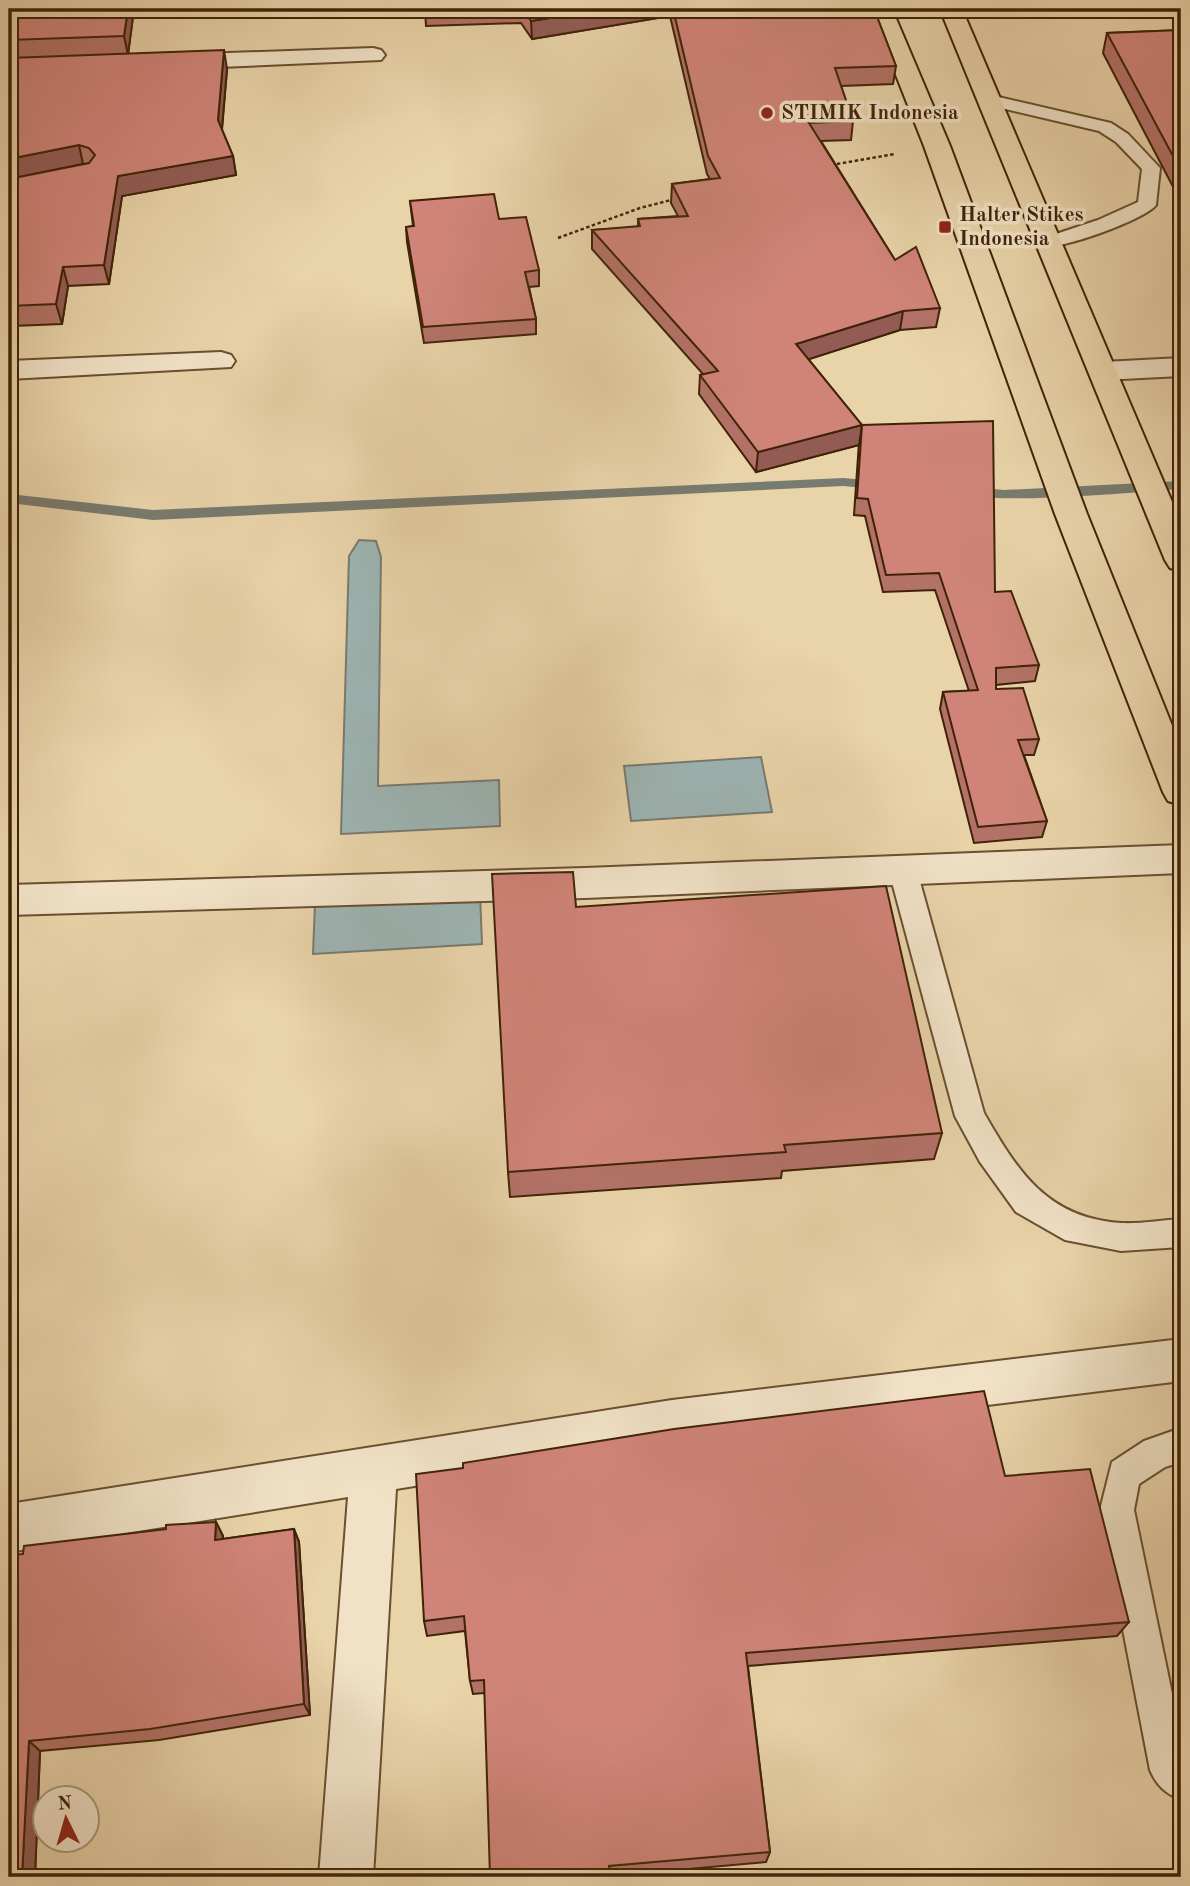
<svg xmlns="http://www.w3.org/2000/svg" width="1190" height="1886" viewBox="0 0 1190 1886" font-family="'Old Standard TT',serif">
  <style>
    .water { fill: #9db5b4; stroke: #787b6f; stroke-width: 2 }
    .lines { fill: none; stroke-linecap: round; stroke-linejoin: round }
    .stream { fill: #787b6f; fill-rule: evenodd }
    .lane-casing { stroke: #6a4f30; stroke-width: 4 }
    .street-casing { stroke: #6a4f30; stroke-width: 4 }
    .primary-casing { stroke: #402307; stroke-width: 4 }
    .path { stroke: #402307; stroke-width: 2.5; stroke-dasharray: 3.5 2.5; stroke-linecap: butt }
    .lane { fill: #f1e2c7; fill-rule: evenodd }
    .street { fill: #f1e2c7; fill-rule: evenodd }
    .primary { fill: #e9d3a9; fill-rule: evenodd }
    .wall { fill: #b37268; stroke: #402307; stroke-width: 2 }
    .shaded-wall { fill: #925c55; stroke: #402307; stroke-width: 2 }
    .building { fill: #d08479; stroke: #402307; stroke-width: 2 }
    .poi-dot { fill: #8f2418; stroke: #f1e2c7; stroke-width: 2.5 }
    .labels { text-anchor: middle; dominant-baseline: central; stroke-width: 7; stroke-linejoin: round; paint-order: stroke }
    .far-poi-label { font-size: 21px; font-weight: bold; fill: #402307; stroke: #f1e2c7; text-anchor: start }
  </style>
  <rect width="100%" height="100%" fill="#e9d3a9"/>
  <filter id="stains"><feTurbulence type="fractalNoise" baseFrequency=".00286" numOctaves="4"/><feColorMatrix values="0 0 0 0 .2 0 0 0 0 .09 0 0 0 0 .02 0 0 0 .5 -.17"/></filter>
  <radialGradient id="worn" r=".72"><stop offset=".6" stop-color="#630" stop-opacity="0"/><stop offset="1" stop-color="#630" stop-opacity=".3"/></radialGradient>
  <path class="water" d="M 359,540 L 376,541 L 381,557 L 378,786 L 499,780 L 500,826 L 341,834 L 349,556 Z
    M 761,757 L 772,812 L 631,821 L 624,766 Z
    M 480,893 L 482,944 L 313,954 L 315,903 Z"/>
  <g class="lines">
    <path class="stream" d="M 843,478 L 877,481 L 884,485 L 877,489 L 843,486 L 153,520 L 9,503 L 9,494 L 153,510 Z
      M 1181,481 L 1181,489 C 1149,491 981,507 965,492 L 972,487 L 1004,490 Z"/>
    <g class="lane-casing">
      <path id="lane" d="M 990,95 L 1111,123 L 1128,134 L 1160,168 L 1156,205 C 1146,219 1061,250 1044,246 L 1041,242 L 1044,238 L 1098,220 L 1138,202 L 1142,169 L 1116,142 L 1099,131 L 984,104 L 981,100 L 984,96 Z
        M 903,861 L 913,864 L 917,871 L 984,1113 C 1018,1172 1047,1218 1121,1223 C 1140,1224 1162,1220 1181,1219 L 1181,1247 L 1121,1251 L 1065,1240 L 1016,1212 L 980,1162 L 955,1116 L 889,871 L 893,864 Z
        M 1181,1428 L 1181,1462 L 1165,1467 L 1139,1484 L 1134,1510 L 1181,1737 L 1181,1800 C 1165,1793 1157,1786 1150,1770 L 1100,1510 L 1112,1462 L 1144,1441 Z"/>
    </g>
    <g class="street-casing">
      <path id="street" d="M 373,48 L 381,50 L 385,55 L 381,60 L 172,69 L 164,67 L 160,62 L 164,57 L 172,55 Z
        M 221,352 L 231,355 L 235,361 L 231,367 L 9,379 L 9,361 Z
        M 1181,358 L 1181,376 L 1103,380 L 1093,377 L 1089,371 L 1093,365 L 1103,362 Z
        M 1181,845 L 1181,873 L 585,898 L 9,915 L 9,885 L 585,868 Z
        M 1181,1339 L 1181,1381 L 672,1444 L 396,1489 L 373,1877 L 319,1877 L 348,1497 L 9,1552 L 9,1504 L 672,1400 Z"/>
    </g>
    <g class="primary-casing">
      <path id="primary" d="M 870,9 L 892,9 L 950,146 L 1087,514 L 1181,748 L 1181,805 L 1168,801 L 1163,792 L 1055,514 L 924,146 Z
        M 940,9 L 962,9 L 1181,523 L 1181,571 L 1170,568 L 1165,560 Z"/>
    </g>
    <path class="path" d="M 831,165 L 895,154
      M 558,238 L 640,208 L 675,199"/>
    <use href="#lane" class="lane"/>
    <use href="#street" class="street"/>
    <use href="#primary" class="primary"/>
  </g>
  <path class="wall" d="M 9,9 L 134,9 L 128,54 L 227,69 L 222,130 L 233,156 L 236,175 L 122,196 L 109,284 L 68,286 L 62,324 L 12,326 L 9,343 Z
    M 425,9 L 874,9 L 896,66 L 893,84 L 841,86 L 853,121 L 851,140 L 821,141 L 895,260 L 940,308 L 936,327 L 900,330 L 808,359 L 995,592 L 1039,665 L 1035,681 L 996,685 L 996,689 L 1039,739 L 1034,755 L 1024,755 L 1047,821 L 1042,837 L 974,843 L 940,709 L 943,692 L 969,691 L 935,590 L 883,592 L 865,516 L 854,515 L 859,442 L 859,445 L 756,472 L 699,394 L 700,375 L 703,374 L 592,249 L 592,230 L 638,227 L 638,219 L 678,216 L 671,203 L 672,184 L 710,179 L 707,174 L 670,16 L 532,39 L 521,23 L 426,26 Z
    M 1181,30 L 1181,202 L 1103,53 L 1107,33 Z
    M 410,201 L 499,219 L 539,270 L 539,286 L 529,287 L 536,319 L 536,334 L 424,343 L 407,242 L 406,227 L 413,226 Z
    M 1181,276 L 1181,295 L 1177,288 Z
    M 576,907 L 942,1133 L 934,1159 L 782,1171 L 781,1178 L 510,1197 L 508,1172 Z
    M 1005,1476 L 1129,1622 L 1117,1636 L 748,1666 L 770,1852 L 766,1862 L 610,1876 L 484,1693 L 473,1694 L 470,1681 L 465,1631 L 427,1636 L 424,1621 Z
    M 216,1522 L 223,1536 L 223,1539 L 294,1529 L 299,1542 L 310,1715 L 159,1740 L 40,1751 L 35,1877 L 9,1877 L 23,1554 Z"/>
  <path class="shaded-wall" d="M 128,9 L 134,9 L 128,55 L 124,36 Z
    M 606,9 L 670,9 L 670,16 L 532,39 L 531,21 Z
    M 224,50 L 227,69 L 221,139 L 218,120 Z
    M 79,145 L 83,164 L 9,179 L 9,159 Z
    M 233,156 L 236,175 L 122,196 L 109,284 L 104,265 L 118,176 Z
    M 63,267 L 68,286 L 62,324 L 56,304 Z
    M 903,311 L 900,330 L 794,364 L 796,344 Z
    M 9,315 L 12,326 L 9,343 Z
    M 862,425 L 859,445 L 756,472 L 758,452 Z
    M 216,1522 L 223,1536 L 222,1553 L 215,1540 Z
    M 294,1529 L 299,1542 L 310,1715 L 304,1704 Z
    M 29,1741 L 40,1751 L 35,1877 L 22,1877 Z"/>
  <path class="building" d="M 9,9 L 128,9 L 124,36 L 9,40 Z
    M 523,9 L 606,9 L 531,21 Z
    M 673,9 L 874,9 L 896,66 L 835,68 L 853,121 L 809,123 L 895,260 L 916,247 L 940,308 L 903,311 L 796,344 L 862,425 L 758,452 L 700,375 L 718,371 L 592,230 L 640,226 L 638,219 L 688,216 L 672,184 L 720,178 L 708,156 Z
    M 1181,30 L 1181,171 L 1107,33 Z
    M 224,50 L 218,120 L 233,156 L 118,176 L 104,265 L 63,267 L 56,304 L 9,306 L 9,179 L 89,163 L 95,155 L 89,148 L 79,145 L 9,159 L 9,58 Z
    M 494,194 L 499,219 L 526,217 L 539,270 L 525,272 L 536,319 L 423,327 L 406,227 L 414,226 L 410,201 Z
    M 993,421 L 995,592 L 1011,591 L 1039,665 L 996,668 L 996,689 L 1023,688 L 1039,739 L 1018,740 L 1047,821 L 978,827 L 943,692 L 978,690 L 939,573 L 886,575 L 868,499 L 857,498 L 862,425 Z
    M 573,872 L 576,907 L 886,886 L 942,1133 L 784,1145 L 786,1152 L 508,1172 L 492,874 Z
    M 984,1391 L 1005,1476 L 1090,1469 L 1129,1622 L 746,1653 L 770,1852 L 609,1866 L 610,1877 L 490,1877 L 484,1680 L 470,1681 L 464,1616 L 424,1621 L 416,1474 L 463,1468 L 463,1463 L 674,1429 Z
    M 216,1522 L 215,1540 L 294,1529 L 304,1704 L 150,1729 L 29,1741 L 22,1877 L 9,1877 L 9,1555 L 23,1554 L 24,1546 L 166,1529 L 166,1525 Z"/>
  <g class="poi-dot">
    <circle cx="767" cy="113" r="7"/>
    <rect x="938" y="220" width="14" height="14" rx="3.5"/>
  </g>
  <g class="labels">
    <g class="far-poi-label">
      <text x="781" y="113">STIMIK Indonesia</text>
      <text x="959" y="215">Halter Stikes<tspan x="959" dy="24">Indonesia</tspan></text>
    </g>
  </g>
  <rect width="1190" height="1886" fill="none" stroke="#e9d3a9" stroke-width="35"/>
  <rect x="10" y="10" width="1169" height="1865" fill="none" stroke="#402307" stroke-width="3.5"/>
  <rect x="18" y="18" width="1155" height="1851" fill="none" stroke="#402307" stroke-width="2"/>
  <g transform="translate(66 1819) rotate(355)"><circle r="33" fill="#f1e2c7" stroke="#aa967a" stroke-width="2"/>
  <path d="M0-5L12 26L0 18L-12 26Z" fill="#8f2418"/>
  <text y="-10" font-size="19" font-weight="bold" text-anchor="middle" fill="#402307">N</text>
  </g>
  <rect width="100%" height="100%" filter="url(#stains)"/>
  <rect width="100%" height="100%" fill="url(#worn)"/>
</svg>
